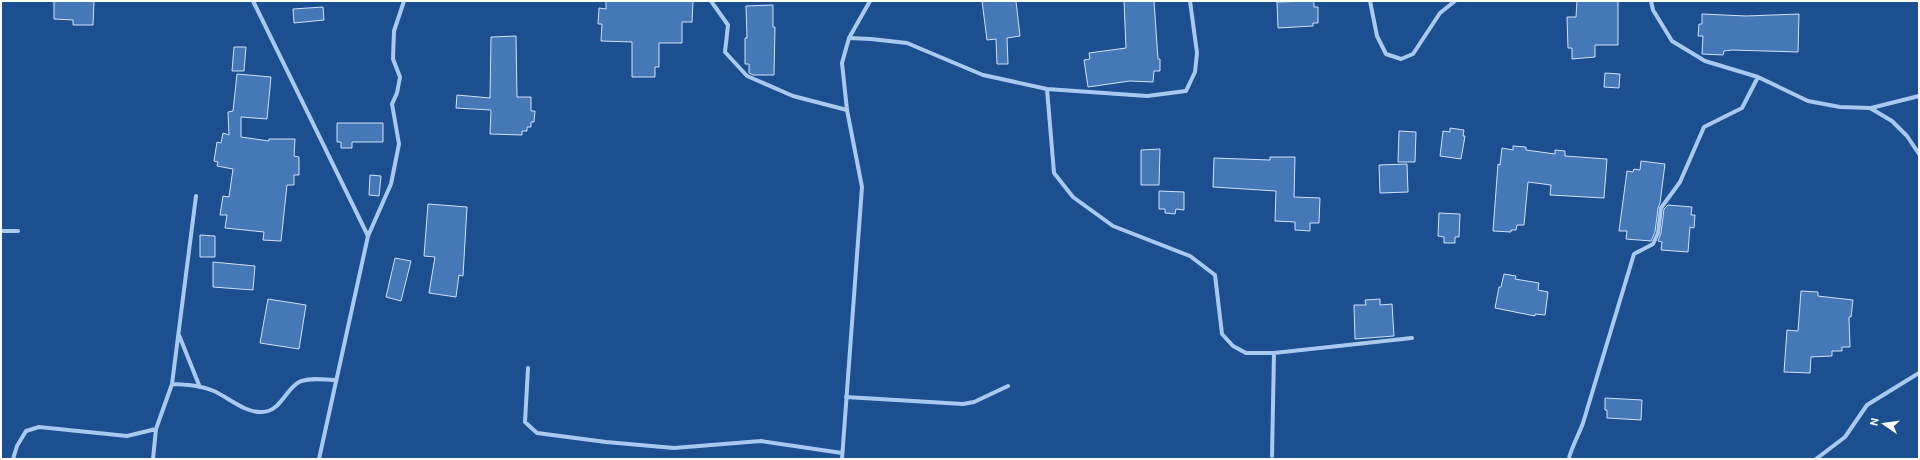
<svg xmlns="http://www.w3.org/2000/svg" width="1920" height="460" viewBox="0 0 1920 460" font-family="Cabin,sans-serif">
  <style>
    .building { fill: #4478b7; stroke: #cfe3fa }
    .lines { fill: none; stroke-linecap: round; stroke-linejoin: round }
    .street { stroke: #a9c9ee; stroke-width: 4 }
  </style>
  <rect width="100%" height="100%" fill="#1b4f8f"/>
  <path class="building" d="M 54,1 L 94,1 L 93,25 L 73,25 L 73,20 L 54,19 Z
    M 606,1 L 693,1 L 692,22 L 682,22 L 682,43 L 659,43 L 659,67 L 655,67 L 655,77 L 632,77 L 632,42 L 601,41 L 602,24 L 598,24 L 599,8 L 606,9 Z
    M 982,1 L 1016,1 L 1020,36 L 1007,38 L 1008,64 L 997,64 L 996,39 L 987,40 Z
    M 1124,1 L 1154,1 L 1158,59 L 1160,59 L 1160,71 L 1154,71 L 1153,82 L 1130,81 L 1088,87 L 1084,60 L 1090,59 L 1089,53 L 1126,48 Z
    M 1314,1 L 1314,7 L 1318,7 L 1318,23 L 1313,23 L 1313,26 L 1278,28 L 1277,2 Z
    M 1577,1 L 1618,1 L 1618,45 L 1595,45 L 1595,57 L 1572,59 L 1572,48 L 1568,48 L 1567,17 L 1576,17 Z
    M 773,5 L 773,27 L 775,27 L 774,75 L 753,75 L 749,73 L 749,64 L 745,64 L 745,38 L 747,38 L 746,6 Z
    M 323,7 L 324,20 L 294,23 L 293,9 Z
    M 1702,14 L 1746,16 L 1799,14 L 1798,52 L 1732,50 L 1724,51 L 1723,55 L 1702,54 L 1703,36 L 1698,36 L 1699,24 L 1702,24 Z
    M 516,36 L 517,97 L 531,97 L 531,111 L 535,111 L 534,122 L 531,122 L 531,127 L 527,127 L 527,131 L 522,131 L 522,135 L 490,134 L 491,110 L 456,108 L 457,95 L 490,98 L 491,37 Z
    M 234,47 L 246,47 L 244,71 L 232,71 Z
    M 1605,73 L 1620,74 L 1619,88 L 1604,87 Z
    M 237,74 L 271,77 L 267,119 L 241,117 L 241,137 L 269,141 L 269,139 L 295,139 L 294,156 L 299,157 L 299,175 L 294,175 L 294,185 L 287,185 L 281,241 L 263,240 L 264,232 L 225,228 L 227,215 L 220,215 L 223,196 L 229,197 L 233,169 L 217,166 L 218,162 L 214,161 L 217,142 L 221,143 L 223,133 L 229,135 L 228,112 L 233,111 Z
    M 337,123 L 383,123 L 383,142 L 352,142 L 352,148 L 341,148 L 341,142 L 337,142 Z
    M 1450,128 L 1464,130 L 1463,136 L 1465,136 L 1461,159 L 1440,156 L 1443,131 L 1450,132 Z
    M 1399,131 L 1416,132 L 1415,162 L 1398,162 Z
    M 1513,146 L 1526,147 L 1526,150 L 1555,154 L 1555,150 L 1565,151 L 1565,156 L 1607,159 L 1604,198 L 1550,195 L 1551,185 L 1528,182 L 1524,225 L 1517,225 L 1516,230 L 1511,230 L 1511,232 L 1493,231 L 1498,164 L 1500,165 L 1502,148 L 1513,150 Z
    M 1160,149 L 1159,185 L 1141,185 L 1141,150 Z
    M 1270,157 L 1295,157 L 1294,197 L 1320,198 L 1319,223 L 1310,223 L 1310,231 L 1295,230 L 1295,222 L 1275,221 L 1276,191 L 1213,187 L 1214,158 L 1270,160 Z
    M 1641,161 L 1665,164 L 1660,203 L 1658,208 L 1655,232 L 1651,241 L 1626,239 L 1627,231 L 1619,231 L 1627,171 L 1633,172 L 1634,169 L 1640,170 Z
    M 1407,164 L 1408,192 L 1380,193 L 1379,165 Z
    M 370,175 L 381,176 L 379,196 L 369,195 Z
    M 1159,191 L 1184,192 L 1184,210 L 1176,209 L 1175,214 L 1165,213 L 1165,209 L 1159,209 Z
    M 428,204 L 467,207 L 463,276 L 459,275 L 456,297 L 429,293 L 435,257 L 424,256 Z
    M 1668,205 L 1692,207 L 1691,215 L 1695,215 L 1694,228 L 1690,227 L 1688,252 L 1661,250 L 1662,242 L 1658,241 L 1661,233 L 1664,209 Z
    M 1439,213 L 1460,214 L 1459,237 L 1455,237 L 1455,243 L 1444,243 L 1444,237 L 1438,236 Z
    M 200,235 L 215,236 L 215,257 L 200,257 Z
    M 395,258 L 411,261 L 401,301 L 386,297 Z
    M 213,262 L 255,266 L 253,290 L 213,287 Z
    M 1504,274 L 1516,276 L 1515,279 L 1539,283 L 1538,290 L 1548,292 L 1545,315 L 1535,314 L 1535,316 L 1495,308 L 1499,287 L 1501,287 Z
    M 1801,291 L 1818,292 L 1818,296 L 1853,300 L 1851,317 L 1849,317 L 1850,347 L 1842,347 L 1842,351 L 1832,351 L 1832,356 L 1811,357 L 1810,373 L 1784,372 L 1787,330 L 1798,331 Z
    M 268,299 L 306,305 L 299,349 L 260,343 Z
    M 1380,299 L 1380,305 L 1392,304 L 1394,336 L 1355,339 L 1354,305 L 1366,305 L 1365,300 Z
    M 1605,398 L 1642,400 L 1641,420 L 1607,418 L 1607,410 L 1605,410 Z"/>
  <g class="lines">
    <path class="street" d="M 253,1 L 368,236
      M 711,1 L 728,25 L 725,52 L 747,76 L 793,96 L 847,110
      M 1370,1 L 1377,36 L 1386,54 L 1401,59 L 1413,54 L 1440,13 L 1455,1
      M 1651,1 L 1653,10 L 1672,41 L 1705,61 L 1758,77 L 1808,101 L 1840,107 L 1870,108 L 1892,121 L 1907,136 L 1919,154
      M 849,38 L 871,39 L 907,43 L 983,75 L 1047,89 L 1147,96 L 1186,91 L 1195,72 L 1197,53 L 1190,1
      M 1047,89 L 1054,173 L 1073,197 L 1113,226 L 1190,256 L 1215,275 L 1222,334 L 1233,346 L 1246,353 L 1274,353 L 1272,456
      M 1871,108 L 1919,96
      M 1,231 L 18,231
      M 179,335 L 199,385
      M 1274,353 L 1412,338
      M 528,368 L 525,422 L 537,433 L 606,442 L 674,448 L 761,441 L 842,453
      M 172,384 C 187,385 200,385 214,391 C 229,398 245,413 262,412 C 280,412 285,390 299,382 C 309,377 325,380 336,380
      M 846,397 L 963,404 L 974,402 L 1008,386
      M 13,459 L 17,446 L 26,431 L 39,427 L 127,436 L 156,429
      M 153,459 L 156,429 L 172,384 L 196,196
      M 319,459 L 368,236 L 391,184 L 399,144 L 392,104 L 397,93 L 400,77 L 393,59 L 394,31 L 404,1
      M 842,459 L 862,187 L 847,110 L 842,63 L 849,38 L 870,1
      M 1569,459 C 1569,453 1580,432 1583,423 L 1634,254 L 1653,244 L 1658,233 L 1661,208 L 1680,182 L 1704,127 L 1742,108 L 1758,77
      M 1816,459 L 1845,437 L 1867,405 L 1919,373"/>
  </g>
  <rect width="1920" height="460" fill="none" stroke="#ffffff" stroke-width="4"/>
  <g transform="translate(1884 424) rotate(283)" stroke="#1b4f8f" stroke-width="3" paint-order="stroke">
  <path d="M0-3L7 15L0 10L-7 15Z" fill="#ffffff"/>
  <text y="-6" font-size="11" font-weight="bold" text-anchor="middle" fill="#ffffff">N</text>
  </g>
</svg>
